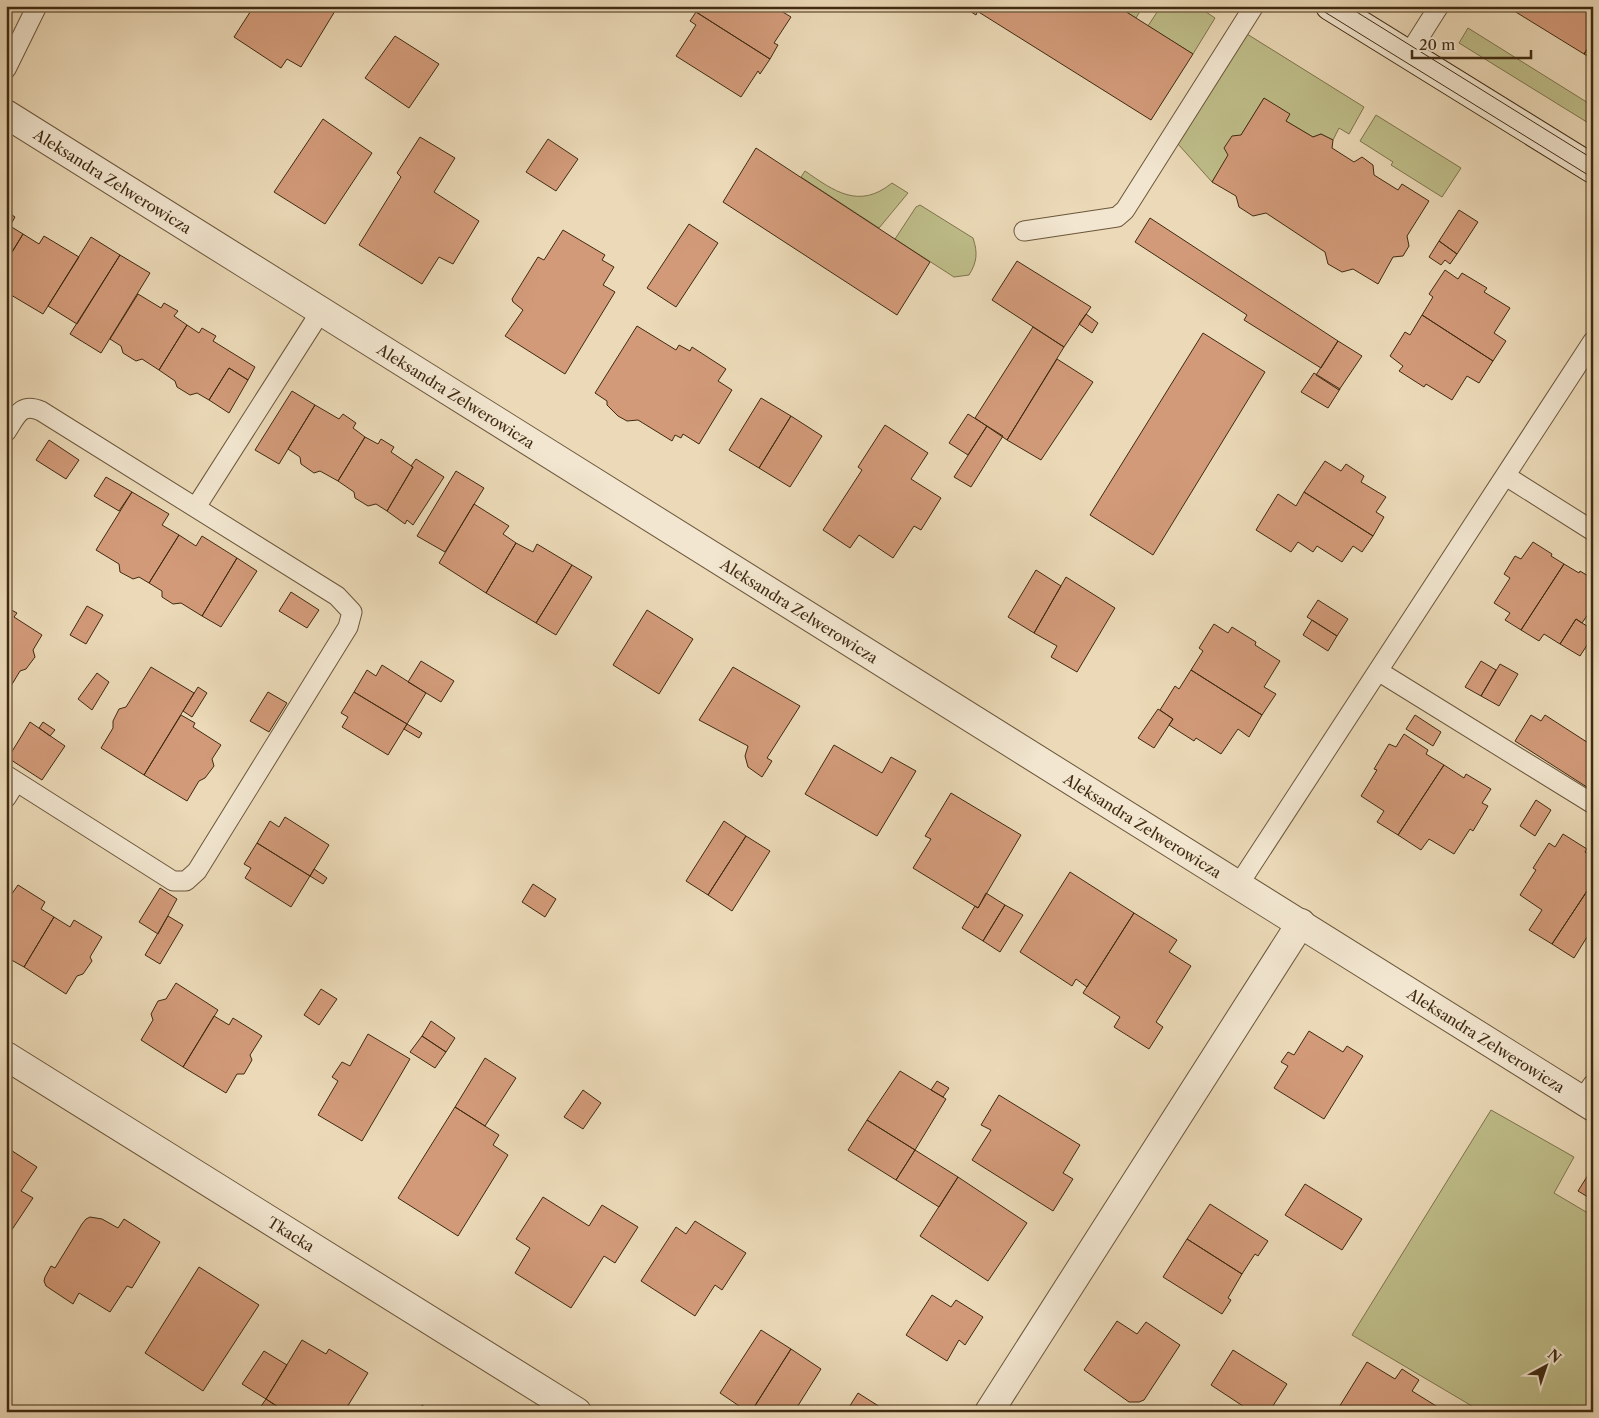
<svg xmlns="http://www.w3.org/2000/svg" width="1599" height="1418" viewBox="0 0 1599 1418" font-family="'Libre Caslon Text',serif">
  <style>
    .green { fill: #bebd89; stroke: #7f744d }
    .building { fill: #d29a79; stroke: #402b11 }
    .lines { fill: none; stroke-linecap: round; stroke-linejoin: round }
    .lane-casing { stroke: #6b563a; stroke-width: 21 }
    .street-casing { stroke: #6b563a; stroke-width: 30 }
    .secondary-casing { stroke: #402b11; stroke-width: 30 }
    .lane { stroke: #f2e6d0; stroke-width: 19 }
    .street { stroke: #f2e6d0; stroke-width: 28 }
    .secondary { stroke: #f2e6d0; stroke-width: 28 }
    .tram { stroke: #402b11; stroke-width: 1 }
    .labels { text-anchor: middle; dominant-baseline: central; stroke-width: 4; stroke-linejoin: round; paint-order: stroke }
    .street-label { font-size: 15px; fill: #402b11; stroke: #f2e6d0 }
  </style>
  <rect width="100%" height="100%" fill="#ebd9b7"/>
  <filter id="stains"><feTurbulence type="fractalNoise" baseFrequency=".004" numOctaves="4"/><feColorMatrix values="0 0 0 0 .2 0 0 0 0 .09 0 0 0 0 .02 0 0 0 .5 -.17"/></filter>
  <radialGradient id="worn" r=".72"><stop offset=".6" stop-color="#630" stop-opacity="0"/><stop offset="1" stop-color="#630" stop-opacity=".3"/></radialGradient>
  <path class="green" d="M 1117,6 L 1143,6 L 1136,18 Z
    M 1161,6 L 1197,6 L 1215,18 L 1193,54 L 1148,26 Z
    M 1468,28 L 1593,106 L 1593,120 L 1590,124 L 1459,43 Z
    M 1247,34 L 1364,107 L 1349,134 L 1339,128 L 1333,140 L 1321,134 L 1313,137 L 1286,121 L 1264,98 L 1212,182 L 1178,144 Z
    M 1376,115 L 1461,168 L 1442,197 L 1391,165 L 1393,162 L 1360,141 Z
    M 805,171 C 834,191 859,210 892,183 L 908,193 L 879,228 L 801,177 Z
    M 920,205 L 973,238 C 978,253 977,262 969,275 L 954,277 L 895,239 L 916,207 Z
    M 1491,1110 L 1574,1157 L 1554,1193 L 1593,1216 L 1593,1412 L 1482,1412 L 1352,1335 Z"/>
  <path class="building" d="M 254,6 L 338,6 L 301,67 L 287,59 L 281,68 L 234,37 Z
    M 610,6 L 621,6 L 618,11 Z
    M 699,6 L 706,8 L 707,6 L 773,6 L 791,17 L 774,43 L 778,45 L 770,59 L 696,12 Z
    M 962,6 L 980,6 L 976,15 Z
    M 980,6 L 1117,6 L 1193,54 L 1151,120 L 977,11 Z
    M 1506,6 L 1593,6 L 1593,40 L 1584,54 Z
    M 696,12 L 770,59 L 760,74 L 758,71 L 741,97 L 676,56 L 696,25 L 690,21 Z
    M 395,36 L 439,64 L 409,108 L 365,78 Z
    M 1593,40 L 1593,59 L 1584,54 Z
    M 1264,98 L 1290,114 L 1286,121 L 1313,137 L 1321,134 L 1333,140 L 1332,148 L 1354,162 L 1362,157 L 1373,165 L 1374,175 L 1398,190 L 1402,184 L 1429,201 L 1407,236 L 1409,246 L 1403,256 L 1393,257 L 1378,284 L 1353,269 L 1342,272 L 1328,264 L 1325,252 L 1266,213 L 1253,216 L 1239,207 L 1236,196 L 1212,182 L 1228,155 L 1224,148 L 1232,136 L 1241,135 Z
    M 323,119 L 372,153 L 325,224 L 274,192 Z
    M 420,137 L 455,158 L 434,192 L 479,221 L 453,264 L 439,257 L 422,284 L 359,245 L 401,177 L 397,173 Z
    M 548,139 L 578,159 L 556,191 L 526,172 Z
    M 756,148 L 930,262 L 897,315 L 723,202 Z
    M 1459,210 L 1478,222 L 1457,254 L 1439,241 Z
    M 6,211 L 15,217 L 10,226 L 23,234 L 6,262 Z
    M 1150,218 L 1338,341 L 1321,368 L 1244,320 L 1247,315 L 1135,242 Z
    M 689,224 L 718,243 L 676,307 L 647,288 Z
    M 563,230 L 605,255 L 602,260 L 614,267 L 603,285 L 615,292 L 565,374 L 505,336 L 523,310 L 513,302 L 512,299 L 538,257 L 544,260 Z
    M 23,234 L 39,244 L 44,236 L 79,257 L 43,314 L 6,292 L 6,262 Z
    M 91,237 L 120,255 L 77,324 L 48,306 Z
    M 1439,241 L 1457,254 L 1450,264 L 1445,260 L 1441,265 L 1429,257 Z
    M 120,255 L 150,273 L 101,353 L 70,334 Z
    M 1017,261 L 1091,307 L 1064,347 L 992,300 Z
    M 1445,270 L 1458,279 L 1462,273 L 1487,288 L 1484,292 L 1510,308 L 1494,333 L 1506,341 L 1493,361 L 1422,315 L 1433,297 L 1429,294 Z
    M 138,294 L 161,308 L 164,303 L 178,311 L 174,316 L 187,325 L 159,370 L 142,359 L 136,361 L 123,353 L 121,346 L 110,339 Z
    M 1086,314 L 1098,323 L 1092,333 L 1079,324 Z
    M 1422,315 L 1493,361 L 1479,383 L 1467,376 L 1452,400 L 1426,384 L 1424,387 L 1399,371 L 1403,366 L 1390,356 L 1405,332 L 1410,335 Z
    M 187,325 L 199,333 L 202,328 L 216,336 L 213,341 L 255,367 L 248,380 L 229,368 L 209,400 L 197,393 L 190,395 L 177,387 L 175,381 L 159,370 Z
    M 637,326 L 676,350 L 679,345 L 690,351 L 692,347 L 726,369 L 718,381 L 732,390 L 699,444 L 683,434 L 681,438 L 675,435 L 672,441 L 638,420 L 627,421 L 618,416 L 607,405 L 607,401 L 595,393 Z
    M 1033,327 L 1064,347 L 1007,440 L 975,418 Z
    M 1203,333 L 1265,372 L 1153,555 L 1090,515 Z
    M 1338,341 L 1362,356 L 1339,390 L 1316,375 Z
    M 1057,359 L 1093,382 L 1041,460 L 1007,440 Z
    M 229,368 L 248,380 L 229,413 L 209,400 Z
    M 1314,373 L 1340,389 L 1328,408 L 1301,392 Z
    M 292,391 L 315,405 L 279,464 L 255,450 Z
    M 761,398 L 791,416 L 759,468 L 729,450 Z
    M 315,405 L 339,419 L 343,414 L 356,423 L 353,428 L 365,437 L 338,481 L 320,471 L 314,473 L 301,464 L 300,457 L 288,449 Z
    M 968,414 L 987,426 L 968,455 L 949,443 Z
    M 791,416 L 822,436 L 790,487 L 759,468 Z
    M 885,425 L 928,453 L 911,479 L 941,498 L 921,530 L 914,526 L 893,558 L 859,535 L 850,548 L 823,530 L 862,470 L 858,467 Z
    M 987,426 L 1003,436 L 971,487 L 954,477 Z
    M 365,437 L 378,444 L 381,439 L 394,447 L 391,452 L 413,467 L 387,511 L 376,504 L 368,506 L 355,498 L 354,492 L 338,481 Z
    M 49,440 L 79,460 L 66,479 L 36,460 Z
    M 416,459 L 444,477 L 413,525 L 407,520 L 405,524 L 387,511 L 413,467 L 411,466 Z
    M 1325,461 L 1341,471 L 1346,464 L 1364,476 L 1361,482 L 1386,497 L 1376,512 L 1384,517 L 1373,536 L 1304,492 Z
    M 456,471 L 484,488 L 445,552 L 417,536 Z
    M 106,477 L 132,492 L 119,511 L 94,496 Z
    M 132,492 L 169,514 L 162,525 L 179,535 L 149,583 L 139,577 L 133,579 L 120,572 L 119,564 L 96,550 Z
    M 1304,492 L 1373,536 L 1362,552 L 1353,546 L 1342,562 L 1317,546 L 1313,552 L 1298,542 L 1291,552 L 1256,530 L 1278,494 L 1296,506 Z
    M 474,504 L 509,526 L 503,534 L 516,543 L 486,593 L 439,563 Z
    M 179,535 L 196,546 L 202,536 L 237,558 L 202,616 L 181,603 L 173,604 L 162,597 L 162,591 L 149,583 Z
    M 1533,542 L 1552,554 L 1551,556 L 1564,564 L 1521,630 L 1505,620 L 1510,613 L 1494,603 L 1510,578 L 1504,574 L 1515,556 L 1521,559 Z
    M 516,543 L 533,552 L 537,544 L 572,565 L 536,623 L 486,593 Z
    M 237,558 L 257,571 L 221,627 L 202,616 Z
    M 1564,564 L 1579,573 L 1580,571 L 1593,579 L 1593,594 L 1588,601 L 1593,604 L 1593,607 L 1582,623 L 1576,619 L 1560,644 L 1544,634 L 1539,641 L 1521,630 Z
    M 572,565 L 592,577 L 556,635 L 536,623 Z
    M 1036,570 L 1061,586 L 1034,633 L 1008,617 Z
    M 1066,577 L 1115,608 L 1077,672 L 1051,657 L 1057,646 L 1034,633 Z
    M 291,592 L 319,610 L 307,628 L 279,611 Z
    M 1318,600 L 1348,619 L 1337,636 L 1307,617 Z
    M 87,606 L 103,615 L 86,644 L 70,635 Z
    M 6,607 L 17,613 L 14,617 L 42,635 L 33,650 L 35,657 L 26,669 L 20,671 L 8,691 L 6,689 Z
    M 647,610 L 693,639 L 659,694 L 613,665 Z
    M 1576,619 L 1593,630 L 1593,636 L 1580,656 L 1560,644 Z
    M 1312,620 L 1337,636 L 1328,651 L 1303,635 Z
    M 1214,624 L 1228,633 L 1232,627 L 1256,642 L 1255,645 L 1280,661 L 1264,687 L 1276,694 L 1262,715 L 1191,670 L 1203,651 L 1199,648 Z
    M 421,661 L 454,681 L 441,702 L 408,682 Z
    M 1481,661 L 1496,670 L 1481,696 L 1465,687 Z
    M 1500,664 L 1518,674 L 1499,706 L 1481,696 Z
    M 382,665 L 426,693 L 407,724 L 354,692 L 367,670 L 376,676 Z
    M 151,667 L 194,693 L 144,775 L 101,748 L 113,728 L 113,721 L 119,709 L 126,707 Z
    M 733,667 L 800,706 L 767,758 L 772,761 L 762,777 L 748,767 L 745,756 L 748,746 L 699,720 Z
    M 1191,670 L 1262,715 L 1249,737 L 1238,729 L 1221,754 L 1196,738 L 1194,741 L 1169,725 L 1173,719 L 1160,710 L 1175,686 L 1179,689 Z
    M 97,673 L 109,682 L 92,710 L 78,699 Z
    M 198,687 L 207,693 L 192,717 L 183,711 Z
    M 268,692 L 287,703 L 269,732 L 250,721 Z
    M 354,692 L 407,724 L 388,755 L 342,727 L 348,717 L 341,713 Z
    M 1158,709 L 1173,719 L 1154,748 L 1138,738 Z
    M 181,715 L 195,723 L 193,727 L 221,745 L 212,759 L 214,766 L 205,778 L 199,781 L 187,801 L 144,775 Z
    M 1415,715 L 1441,732 L 1433,746 L 1406,729 Z
    M 1531,715 L 1541,721 L 1545,715 L 1593,746 L 1593,791 L 1515,741 Z
    M 30,722 L 65,746 L 42,780 L 8,758 Z
    M 43,722 L 55,730 L 50,736 L 39,728 Z
    M 407,724 L 422,733 L 419,738 L 404,729 Z
    M 1404,734 L 1428,750 L 1426,754 L 1444,765 L 1398,835 L 1377,822 L 1384,811 L 1361,796 L 1377,770 L 1374,769 L 1389,744 L 1396,747 Z
    M 834,745 L 882,773 L 891,757 L 916,771 L 877,836 L 805,794 Z
    M 1444,765 L 1464,778 L 1466,774 L 1491,789 L 1482,803 L 1488,806 L 1473,831 L 1470,829 L 1454,854 L 1429,839 L 1421,850 L 1398,835 Z
    M 951,793 L 1021,835 L 978,908 L 913,868 L 931,839 L 925,836 Z
    M 1536,800 L 1551,810 L 1535,836 L 1520,826 Z
    M 285,817 L 329,845 L 310,876 L 257,843 L 270,821 L 279,827 Z
    M 724,821 L 746,836 L 708,895 L 686,881 Z
    M 1563,834 L 1587,849 L 1585,852 L 1593,857 L 1593,882 L 1552,944 L 1529,930 L 1542,910 L 1520,895 L 1536,870 L 1533,868 L 1549,843 L 1555,847 Z
    M 746,836 L 770,851 L 732,911 L 708,895 Z
    M 257,843 L 310,876 L 291,907 L 245,878 L 251,868 L 244,864 Z
    M 314,869 L 327,878 L 323,884 L 310,876 Z
    M 1070,872 L 1134,913 L 1087,987 L 1076,979 L 1072,986 L 1020,952 Z
    M 1593,882 L 1593,941 L 1587,937 L 1574,958 L 1552,944 Z
    M 533,884 L 556,899 L 545,917 L 522,902 Z
    M 18,885 L 45,902 L 41,909 L 54,917 L 24,967 L 6,957 L 6,902 Z
    M 160,888 L 177,899 L 158,934 L 139,922 Z
    M 986,893 L 1005,905 L 983,941 L 962,928 L 975,906 L 978,908 Z
    M 1005,905 L 1023,915 L 1000,952 L 983,941 Z
    M 1134,913 L 1177,940 L 1169,952 L 1191,966 L 1156,1022 L 1163,1027 L 1149,1049 L 1114,1027 L 1120,1017 L 1083,993 Z
    M 168,916 L 183,925 L 160,964 L 145,955 Z
    M 54,917 L 70,927 L 74,920 L 102,937 L 90,957 L 92,961 L 83,974 L 77,976 L 66,994 L 24,967 Z
    M 176,983 L 218,1010 L 183,1067 L 141,1040 L 153,1020 L 151,1014 L 158,1001 L 166,999 Z
    M 321,989 L 337,999 L 319,1025 L 304,1015 Z
    M 214,1016 L 229,1025 L 233,1018 L 262,1036 L 250,1055 L 252,1060 L 244,1074 L 237,1074 L 226,1093 L 183,1067 Z
    M 431,1021 L 455,1038 L 446,1052 L 422,1036 Z
    M 1309,1031 L 1343,1052 L 1347,1046 L 1363,1056 L 1324,1119 L 1274,1088 L 1288,1066 L 1281,1062 L 1288,1052 L 1294,1055 Z
    M 368,1034 L 410,1059 L 362,1141 L 318,1115 L 338,1081 L 332,1077 L 342,1062 L 350,1066 Z
    M 422,1036 L 446,1052 L 435,1068 L 410,1052 Z
    M 485,1058 L 516,1078 L 485,1126 L 455,1107 Z
    M 900,1071 L 946,1099 L 915,1150 L 867,1120 Z
    M 937,1081 L 949,1088 L 943,1097 L 931,1090 Z
    M 583,1090 L 601,1103 L 583,1129 L 564,1117 Z
    M 999,1095 L 1080,1145 L 1063,1173 L 1073,1179 L 1053,1211 L 972,1160 L 991,1130 L 981,1125 Z
    M 455,1107 L 499,1135 L 493,1145 L 508,1155 L 458,1236 L 398,1198 Z
    M 867,1120 L 915,1150 L 896,1180 L 848,1150 Z
    M 6,1147 L 37,1167 L 21,1191 L 33,1198 L 7,1237 Z
    M 915,1150 L 958,1177 L 939,1207 L 896,1180 Z
    M 1593,1167 L 1593,1200 L 1578,1191 Z
    M 958,1177 L 1027,1223 L 988,1281 L 920,1236 Z
    M 1305,1184 L 1362,1219 L 1342,1250 L 1285,1215 Z
    M 543,1197 L 589,1226 L 602,1205 L 638,1227 L 615,1263 L 604,1256 L 571,1308 L 515,1273 L 530,1248 L 516,1239 Z
    M 1210,1204 L 1268,1241 L 1258,1256 L 1255,1254 L 1242,1274 L 1187,1239 Z
    M 90,1217 L 102,1219 L 118,1228 L 124,1219 L 160,1242 L 132,1288 L 127,1286 L 110,1312 L 79,1293 L 73,1304 L 46,1286 L 44,1281 L 45,1277 L 51,1266 L 55,1268 L 82,1224 L 86,1219 Z
    M 695,1221 L 746,1253 L 722,1290 L 715,1285 L 695,1316 L 641,1281 L 676,1227 L 686,1234 Z
    M 1187,1239 L 1242,1274 L 1228,1298 L 1231,1300 L 1222,1314 L 1163,1277 Z
    M 199,1267 L 259,1305 L 203,1391 L 145,1353 Z
    M 932,1295 L 951,1307 L 956,1300 L 983,1317 L 965,1345 L 959,1340 L 947,1361 L 906,1335 Z
    M 1117,1321 L 1137,1334 L 1146,1322 L 1180,1345 L 1144,1400 L 1139,1402 L 1129,1402 L 1084,1370 Z
    M 761,1330 L 791,1349 L 751,1412 L 748,1412 L 720,1393 Z
    M 302,1340 L 326,1354 L 329,1349 L 368,1373 L 344,1412 L 286,1412 L 266,1399 Z
    M 791,1349 L 821,1369 L 794,1412 L 751,1412 Z
    M 1233,1350 L 1287,1384 L 1269,1412 L 1252,1412 L 1211,1385 Z
    M 264,1351 L 287,1365 L 266,1399 L 242,1384 Z
    M 1367,1362 L 1395,1379 L 1402,1369 L 1419,1380 L 1412,1391 L 1441,1409 L 1440,1412 L 1336,1412 Z
    M 858,1393 L 888,1412 L 846,1412 Z
    M 266,1399 L 281,1409 L 279,1412 L 257,1412 Z
    M 422,1405 L 433,1412 L 418,1412 Z"/>
  <g class="lines">
    <g class="lane-casing">
      <path id="lane" d="M 1408,55 L 1439,6
        M 6,69 L 37,6
        M 1024,231 L 1117,217 L 1125,210 L 1254,6
        M 6,432 C 16,417 20,402 41,411 L 337,596 L 352,612 L 348,627 L 197,871 L 186,881 L 173,881 L 6,775
        M 1506,476 L 1593,531
        M 196,507 L 321,311
        M 1378,671 L 1593,804
        M 6,798 L 16,782
        M 1239,884 L 1593,341
        M 1582,1100 L 1593,1084"/>
    </g>
    <g class="street-casing">
      <g id="street">
        <path id="s1" d="M 6,114 L 1593,1107"/>
        <path id="s2" d="M 6,1056 L 577,1412"/>
        <path d="M 989,1412 L 1301,923"/>
      </g>
    </g>
    <g class="secondary-casing">
      <path id="secondary" d="M 1330,6 L 1593,169"/>
    </g>
    <use href="#lane" class="lane"/>
    <use href="#street" class="street"/>
    <use href="#secondary" class="secondary"/>
    <path class="tram" d="M 1315,6 L 1593,178
      M 1347,6 L 1593,159"/>
  </g>
  <g class="labels">
    <g class="street-label">
      <text stroke="none"><textPath href="#s1" startOffset="126">Aleksandra Zelwerowicza</textPath></text>
      <text stroke="none"><textPath href="#s1" startOffset="531">Aleksandra Zelwerowicza</textPath></text>
      <text stroke="none"><textPath href="#s1" startOffset="936">Aleksandra Zelwerowicza</textPath></text>
      <text stroke="none"><textPath href="#s1" startOffset="1341">Aleksandra Zelwerowicza</textPath></text>
      <text stroke="none"><textPath href="#s1" startOffset="1746">Aleksandra Zelwerowicza</textPath></text>
      <text stroke="none"><textPath href="#s2" startOffset="336">Tkacka</textPath></text>
    </g>
  </g>
  <rect width="1599" height="1418" fill="none" stroke="#ebd9b7" stroke-width="25"/>
  <rect x="8" y="8" width="1584" height="1403" fill="none" stroke="#402b11" stroke-width="2.5"/>
  <rect x="12" y="12" width="1574" height="1393" fill="none" stroke="#402b11"/>
  <g transform="translate(1546 1366) rotate(40)" stroke="#f2e6d0" stroke-width="4" paint-order="stroke">
  <path d="M0-4L9 19L0 12L-9 19Z" fill="#402b11"/>
  <text y="-8" font-size="14" font-weight="bold" text-anchor="middle" fill="#402b11">N</text>
  </g>
  <path d="M1412 50v8h119v-8" fill="none" stroke="#402b11" stroke-width="2.5"/>
  <text x="1419" y="50" font-size="15" fill="#402b11" stroke="#f2e6d0" stroke-width="4" paint-order="stroke">20 m</text>
  <rect width="100%" height="100%" filter="url(#stains)"/>
  <rect width="100%" height="100%" fill="url(#worn)"/>
</svg>
